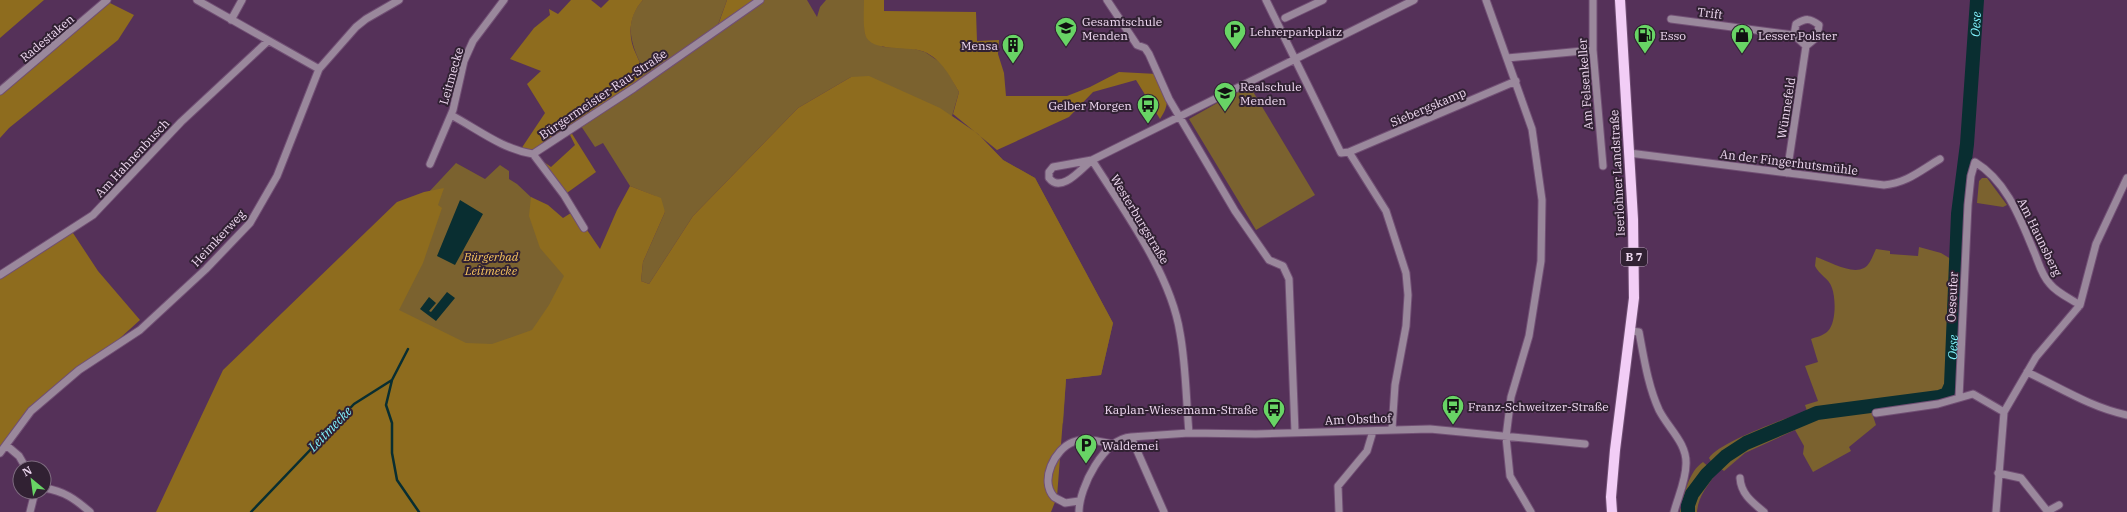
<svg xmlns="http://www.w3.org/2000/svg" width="2127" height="512" viewBox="0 0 2127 512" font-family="'IBM Plex Serif',serif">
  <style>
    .green { fill: #7b622f }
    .forest { fill: #8e6c1e; fill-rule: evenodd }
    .water { fill: #092e31 }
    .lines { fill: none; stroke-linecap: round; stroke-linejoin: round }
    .stream { stroke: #092e31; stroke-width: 2.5 }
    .river { stroke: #092e31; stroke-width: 14 }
    .minor-casing { stroke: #714f74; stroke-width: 9 }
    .major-casing { stroke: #714f74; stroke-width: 12 }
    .minor { stroke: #9a889c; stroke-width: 7 }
    .major { stroke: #f2cdf6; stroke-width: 10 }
    .labels { text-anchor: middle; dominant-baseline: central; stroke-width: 4; stroke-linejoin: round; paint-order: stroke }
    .shield { fill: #312133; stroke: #b6a2b8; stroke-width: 1 }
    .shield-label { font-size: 11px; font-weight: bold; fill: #efd9f1 }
    .street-label { font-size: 12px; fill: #efd9f1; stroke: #312133 }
    .poi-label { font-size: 12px; fill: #efd9f1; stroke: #312133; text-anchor: start }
    .park-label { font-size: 12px; font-style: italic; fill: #f4c25d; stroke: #312133 }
    .water-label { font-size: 13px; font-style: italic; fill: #81f3fe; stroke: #312133 }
  </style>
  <rect width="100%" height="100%" fill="#553159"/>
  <path class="green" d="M 643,0 L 727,0 L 716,30 L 761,0 L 807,0 L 817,17 L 820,7 L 826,0 L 864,0 L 865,34 L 883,47 L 911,48 L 925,52 L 944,65 L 959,92 L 952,116 L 978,134 L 1003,160 L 1035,178 L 1113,323 L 1101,375 L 1066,379 L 1063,424 L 851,77 L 798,108 L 693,216 L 649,284 L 641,281 L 643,262 L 665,212 L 655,196 L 630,186 L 603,143 L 595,147 L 579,123 L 642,67 C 631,44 623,21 643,0 Z
    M 1249,85 L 1315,195 L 1256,230 L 1189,119 Z
    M 456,163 L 485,179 L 500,165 L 509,171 L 509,179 L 517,184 L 584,247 L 503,396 L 389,377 L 392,299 L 428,193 Z
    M 1982,178 L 1987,178 L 2007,205 L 2003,207 L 1977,203 L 1979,181 Z
    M 1919,247 L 1941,253 L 1951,259 L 1945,386 L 1943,390 C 1922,398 1900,397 1877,400 C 1818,406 1757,423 1712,463 L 1709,458 C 1719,442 1787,418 1807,411 L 1805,405 L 1818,401 L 1805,366 L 1818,362 L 1811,339 C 1816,337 1823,336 1828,331 C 1836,323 1836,299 1832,288 C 1829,278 1819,275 1815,266 L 1816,257 C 1829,261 1851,275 1864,268 C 1870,265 1873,255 1876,249 L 1890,251 L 1890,254 L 1918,256 Z
    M 1871,410 L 1876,425 L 1849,447 L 1851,451 L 1813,472 L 1803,454 L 1804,446 L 1795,430 L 1745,453 L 1724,471 L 1720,468 C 1758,430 1818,416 1871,410 Z
    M 1703,462 L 1716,473 C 1708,486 1698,496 1697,512 L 1680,512 C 1684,496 1688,472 1703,462 Z"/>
  <path class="forest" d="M 0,0 L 44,0 L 0,38 Z
    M 571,0 L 591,0 L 601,8 L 609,0 L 643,0 C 629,15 627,36 636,54 C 639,61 644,70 642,78 C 641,81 636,85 634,88 L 569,129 L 596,172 L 564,195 L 533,154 L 519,152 L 545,113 L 527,84 L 541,71 L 510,59 L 534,28 L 550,15 L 549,9 L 558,14 ZM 568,131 L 575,145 L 551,167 L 533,154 Z
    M 727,0 L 760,0 L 716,31 Z
    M 864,0 L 884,0 L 884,11 L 976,12 L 977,41 L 999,40 L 998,54 L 1004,73 L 1006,96 L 1067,96 L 1090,87 L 1119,72 L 1157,74 C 1165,93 1173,100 1160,119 L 1136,80 L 1093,92 L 1069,117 L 997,150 L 953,114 L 959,92 C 949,75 944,63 927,53 C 911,44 870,54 865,34 C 863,24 864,10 864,0 Z
    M 106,1 L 134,15 L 118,40 L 9,128 L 0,138 L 0,91 Z
    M 869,76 L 940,108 L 978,134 L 1003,160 L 1035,178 L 1113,323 L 1101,375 L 1066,379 L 1057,497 L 1051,512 L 156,512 L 223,370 L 397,202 L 424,192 L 444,188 L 438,205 L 442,208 L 423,263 L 399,310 L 466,343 L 492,344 L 532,330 L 549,305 L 564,276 L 540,248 L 529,216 L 531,197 L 548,205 L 563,218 L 574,211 L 600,249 L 617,210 L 630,186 L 661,198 L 665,212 L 643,262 L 641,281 L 649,284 L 693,216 L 798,108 L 851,77 Z
    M 71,230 L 98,271 L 140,320 L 98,358 L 31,411 L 0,453 L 0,274 Z"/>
  <path class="water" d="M 460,200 L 483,214 L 455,265 L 437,256 Z
    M 447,292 L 455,298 L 436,321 L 420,309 L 429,297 L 436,303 L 429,311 L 431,312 Z"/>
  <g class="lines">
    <path class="stream" d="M 392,380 L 386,405 L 392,423 L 392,453 L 397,480 L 419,512
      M 251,512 L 354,404 L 392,380 L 408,349"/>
    <path class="river" id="s1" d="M 1688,512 L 1688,505 L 1692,494 L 1707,474 L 1726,456 L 1746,443 L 1817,413 L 1939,397 L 1947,394 L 1951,385 L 1958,214 L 1967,144 L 1977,0"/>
    <g class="minor-casing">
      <path id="minor" d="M 197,0 L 319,69
        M 1107,0 L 1137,45 L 1145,48 L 1149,54 L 1169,99 L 1235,211 L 1269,260 L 1283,266 L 1289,279 L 1295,432
        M 1266,0 L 1341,153 L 1349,152 L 1386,211 L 1406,273 L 1408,295 L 1406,326 L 1395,385 L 1392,429
        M 1486,0 L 1532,129 L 1542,200 L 1541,261 L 1529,336 L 1511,397 L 1506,437 L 1510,476 L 1531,512
        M 1593,0 L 1593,50 L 1603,166
        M 1285,18 L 1323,0
        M 1671,19 L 1794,35
        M 231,20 L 242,0
        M 1507,58 L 1593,50
        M 0,91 L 107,0
        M 451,115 C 479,130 502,149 533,154 L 634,88 L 760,0
        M 1349,152 L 1516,81
        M 1629,153 L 1884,185 C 1907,183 1921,170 1940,159
        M 533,154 L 564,195 L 584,228
        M 1092,160 L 1053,167 L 1049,172 L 1049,178 C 1061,194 1081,169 1092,160 L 1414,0
        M 1092,160 C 1123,209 1171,274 1180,333 C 1186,365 1186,400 1189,433
        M 430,164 L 453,110 L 464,61 L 473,41 L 504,0
        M 1787,173 L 1806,46 L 1817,37 L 1819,25 C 1810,18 1806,18 1796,24 L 1794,35 L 1806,46
        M 0,275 L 93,215 L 181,122 L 268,41
        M 2080,305 L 2096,244 L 2127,178
        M 1630,331 L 1639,332 C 1644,358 1648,386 1659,410 C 1668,428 1687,443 1686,464 C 1686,480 1678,497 1674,512
        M 2027,372 C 2059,387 2092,408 2127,415
        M 1959,398 L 1973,394 L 2004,412
        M 1876,413 L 1938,404 L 1959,398 L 1968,205 L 1971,176 L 1975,162 C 2008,182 2021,221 2035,254 C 2039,264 2042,276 2050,284 C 2057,293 2071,299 2080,305 L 2036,357 L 2004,412 L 1996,512
        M 1131,437 L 1189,433 L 1256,434 L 1430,429 L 1585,444
        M 6,445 L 19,456 L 26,468
        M 0,453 L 31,411 L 79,370 L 140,330 L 206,269 L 250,223 L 277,176 L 319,69 L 356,27 L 366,19 L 399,0
        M 1998,473 L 2021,478 L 2048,512
        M 1740,478 C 1741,494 1752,502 1764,512
        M 44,488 C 64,491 75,499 90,512
        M 1079,501 L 1065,503 C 1062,501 1057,499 1054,497 C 1039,480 1055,449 1073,442 C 1086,437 1101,442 1113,444
        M 2048,511 L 2059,505
        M 30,512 L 35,492
        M 1079,512 C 1079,487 1104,439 1131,437 L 1164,512
        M 1339,512 L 1338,486 L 1367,451 L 1373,431"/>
    </g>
    <g class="major-casing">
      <path id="major" d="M 1612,512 L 1611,497 L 1615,450 L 1634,298 L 1633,219 L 1620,0"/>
    </g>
    <use href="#minor" class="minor"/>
    <use href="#major" class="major"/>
  </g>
  <defs>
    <g id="school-pin" transform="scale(1.15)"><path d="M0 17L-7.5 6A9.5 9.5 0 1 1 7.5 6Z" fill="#68d465" stroke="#312133"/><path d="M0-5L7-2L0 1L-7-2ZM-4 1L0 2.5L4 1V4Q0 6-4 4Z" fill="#111"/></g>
    <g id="parking-pin" transform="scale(1.15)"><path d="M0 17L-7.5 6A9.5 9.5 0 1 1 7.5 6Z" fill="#68d465" stroke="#312133"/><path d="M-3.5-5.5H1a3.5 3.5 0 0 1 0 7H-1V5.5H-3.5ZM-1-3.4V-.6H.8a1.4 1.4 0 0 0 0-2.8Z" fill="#111"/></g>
    <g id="fuel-pin" transform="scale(1.15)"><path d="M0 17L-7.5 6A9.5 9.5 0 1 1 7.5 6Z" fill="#68d465" stroke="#312133"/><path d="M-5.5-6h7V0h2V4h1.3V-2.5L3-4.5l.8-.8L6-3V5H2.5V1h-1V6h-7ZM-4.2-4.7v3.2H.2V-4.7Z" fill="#111"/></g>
    <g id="shop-pin" transform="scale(1.15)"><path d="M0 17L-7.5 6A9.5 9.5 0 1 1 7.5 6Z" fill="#68d465" stroke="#312133"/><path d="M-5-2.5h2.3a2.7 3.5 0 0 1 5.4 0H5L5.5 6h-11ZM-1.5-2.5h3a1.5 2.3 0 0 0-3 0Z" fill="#111"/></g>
    <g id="building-pin" transform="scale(1.15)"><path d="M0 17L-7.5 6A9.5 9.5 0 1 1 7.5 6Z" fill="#68d465" stroke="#312133"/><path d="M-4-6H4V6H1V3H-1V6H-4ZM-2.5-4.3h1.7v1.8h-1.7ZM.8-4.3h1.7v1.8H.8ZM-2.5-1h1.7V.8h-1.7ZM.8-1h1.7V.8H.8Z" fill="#111"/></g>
    <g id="bus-pin" transform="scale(1.15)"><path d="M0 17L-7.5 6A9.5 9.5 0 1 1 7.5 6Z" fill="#68d465" stroke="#312133"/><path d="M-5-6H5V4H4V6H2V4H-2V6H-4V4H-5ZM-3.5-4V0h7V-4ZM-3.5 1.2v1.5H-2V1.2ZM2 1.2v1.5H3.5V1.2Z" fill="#111"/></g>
  </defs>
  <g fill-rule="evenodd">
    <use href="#school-pin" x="1066" y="28"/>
    <use href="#parking-pin" x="1235" y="31"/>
    <use href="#fuel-pin" x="1645" y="35"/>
    <use href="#shop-pin" x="1742" y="35"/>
    <use href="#building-pin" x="1013" y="45"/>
    <use href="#school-pin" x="1225" y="93"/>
    <use href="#bus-pin" x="1148" y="105"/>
    <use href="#bus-pin" x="1453" y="406"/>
    <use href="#bus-pin" x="1274" y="409"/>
    <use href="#parking-pin" x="1086" y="445"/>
  </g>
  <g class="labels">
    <rect class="shield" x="1621" y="248" width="26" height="18" rx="3"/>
    <g class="shield-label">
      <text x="1634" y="257">B 7</text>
    </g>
    <g class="street-label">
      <text transform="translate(1710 13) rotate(7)">Trift</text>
      <text transform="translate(47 38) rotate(-40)">Radestaken</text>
      <text transform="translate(451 76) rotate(-74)">Leitmecke</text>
      <text transform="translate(1585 84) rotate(-94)">Am Felsenkeller</text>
      <text transform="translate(603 94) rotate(-34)">Bürgermeister-Rau-Straße</text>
      <text transform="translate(1428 107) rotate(-23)">Siebergskamp</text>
      <text transform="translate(1786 108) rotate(-81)">Wünnefeld</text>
      <text transform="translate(132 158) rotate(-47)">Am Hahnenbusch</text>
      <text transform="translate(1789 162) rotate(7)">An der Fingerhutsmühle</text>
      <text transform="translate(1617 173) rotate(-93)">Iserlohner Landstraße</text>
      <text transform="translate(1140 219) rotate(59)">Westerburgstraße</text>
      <text transform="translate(2040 237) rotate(64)">Am Haunsberg</text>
      <text transform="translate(218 238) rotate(-47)">Heimkerweg</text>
      <text transform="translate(1952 297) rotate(-87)">Oeseufer</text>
      <text transform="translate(1358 419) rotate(-2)">Am Obsthof</text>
    </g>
    <g class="poi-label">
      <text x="1082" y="21">Gesamtschule<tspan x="1082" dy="14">Menden</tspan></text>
      <text x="1250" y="31">Lehrerparkplatz</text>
      <text x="1660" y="35">Esso</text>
      <text x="1758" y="35">Lesser Polster</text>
      <text x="998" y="45" text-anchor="end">Mensa</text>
      <text x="1240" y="86">Realschule<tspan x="1240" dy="14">Menden</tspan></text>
      <text x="1132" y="105" text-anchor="end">Gelber Morgen</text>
      <text x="1468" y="406">Franz-Schweitzer-Straße</text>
      <text x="1258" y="409" text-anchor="end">Kaplan-Wiesemann-Straße</text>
      <text x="1102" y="445">Waldemei</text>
    </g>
    <g class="park-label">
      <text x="491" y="256">Bürgerbad<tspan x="491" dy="14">Leitmecke</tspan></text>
    </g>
    <g class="water-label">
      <text stroke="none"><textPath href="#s1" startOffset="674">Oese</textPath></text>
      <text stroke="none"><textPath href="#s1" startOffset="350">Oese</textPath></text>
      <text transform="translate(330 429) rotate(-46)">Leitmecke</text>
    </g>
  </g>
  <g transform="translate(32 480) rotate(331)"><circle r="19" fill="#312133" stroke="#7d6b7f"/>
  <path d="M0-3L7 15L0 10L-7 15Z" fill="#68d465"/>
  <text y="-6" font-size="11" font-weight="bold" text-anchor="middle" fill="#efd9f1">N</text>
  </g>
</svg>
